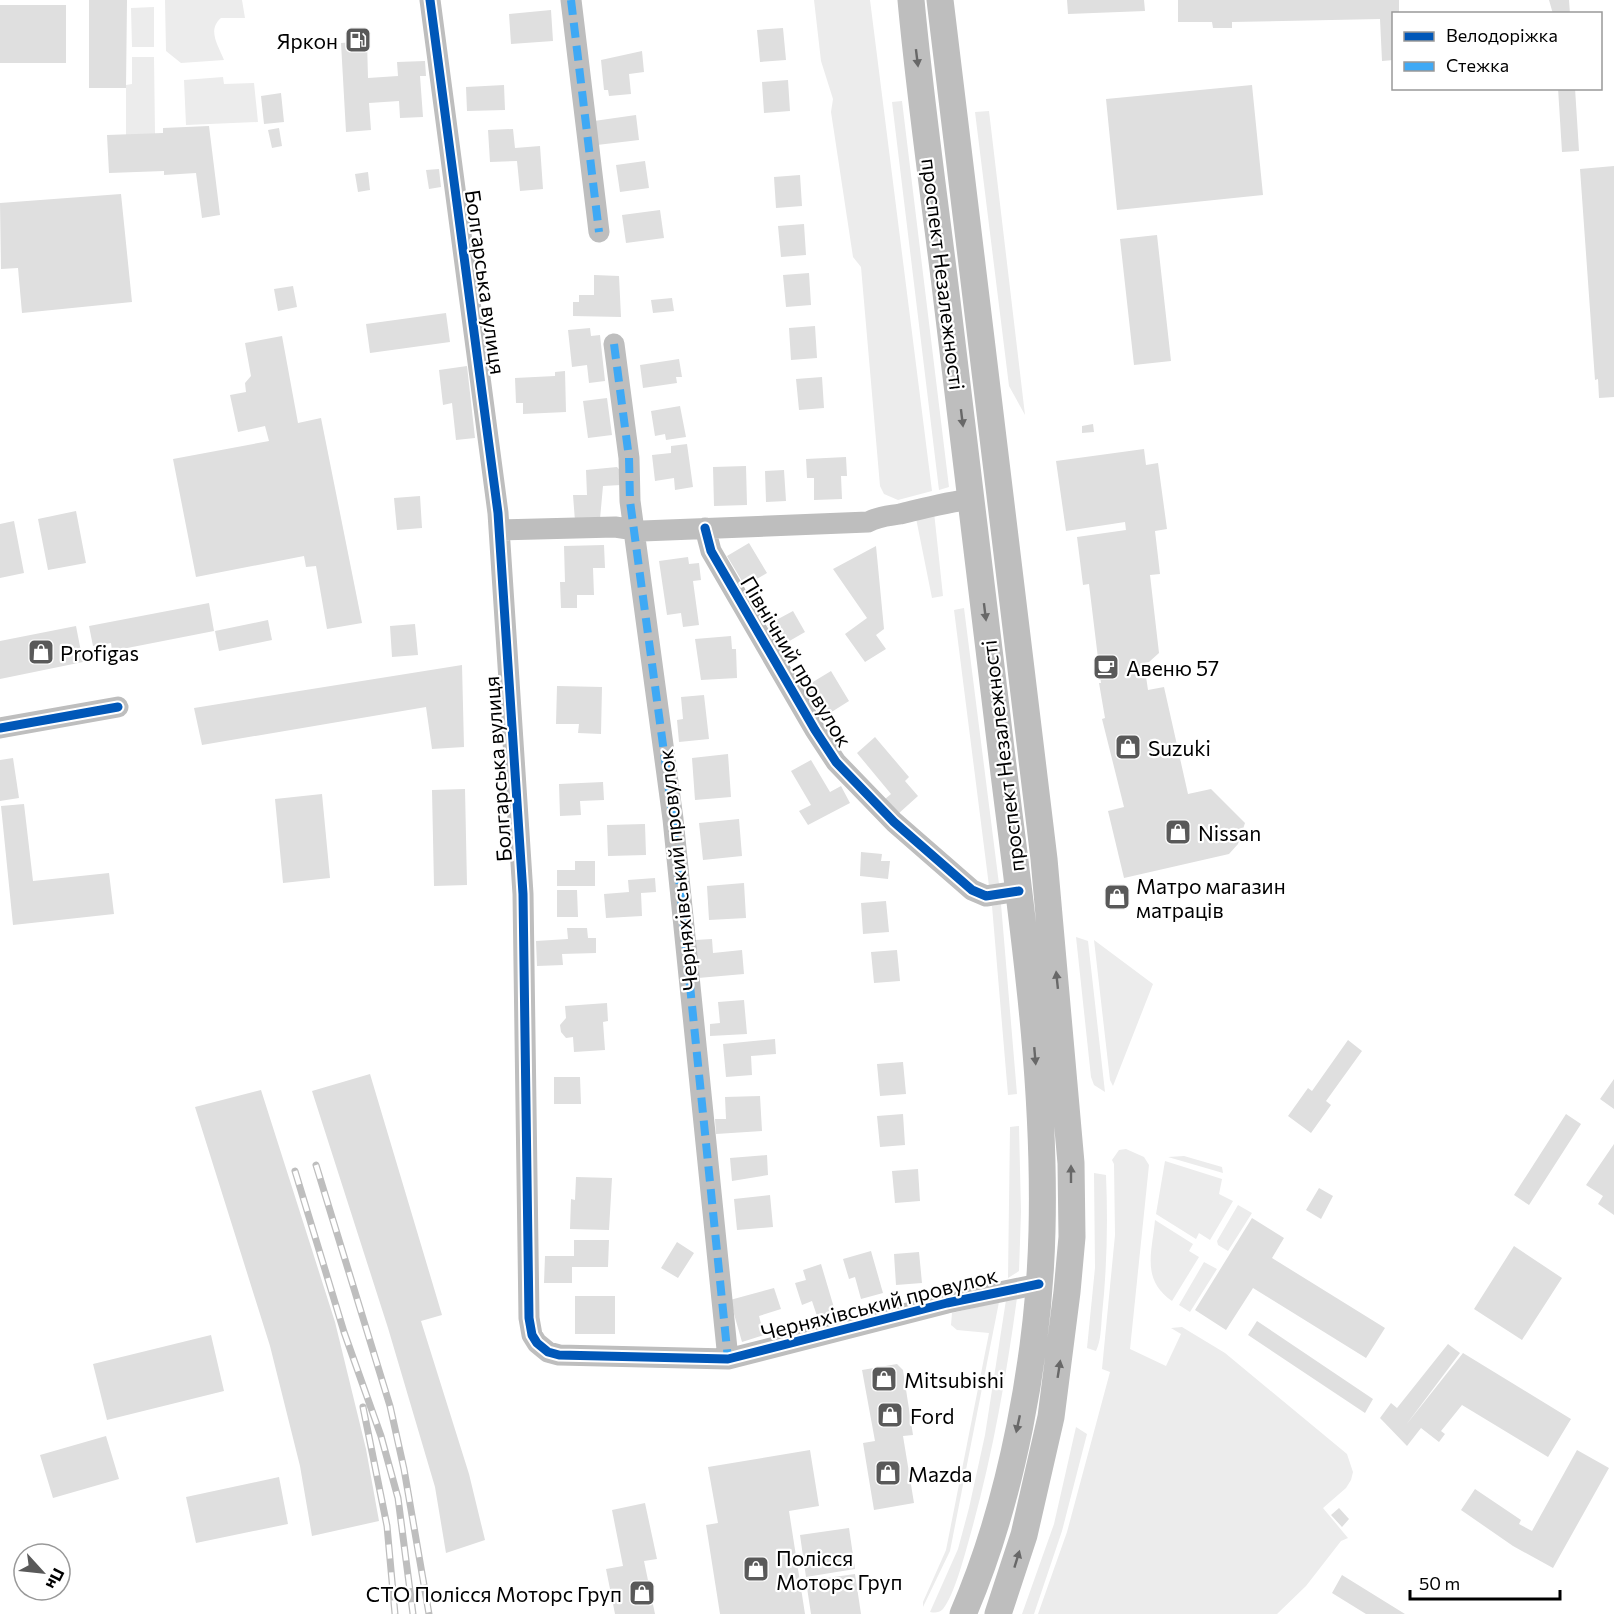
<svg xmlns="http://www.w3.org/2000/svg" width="1614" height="1614" viewBox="0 0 1614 1614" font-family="Commissioner,sans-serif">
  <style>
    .green { fill: #ececec }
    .building { fill: #dfdfdf }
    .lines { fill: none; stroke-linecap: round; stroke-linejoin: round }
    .minor { stroke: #bebebe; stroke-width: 21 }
    .major { stroke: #bebebe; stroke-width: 27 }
    .rail-casing { stroke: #bebebe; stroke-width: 7 }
    .rail { stroke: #fff; stroke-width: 4.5; stroke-dasharray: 14; stroke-linecap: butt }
    .quiet { stroke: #3fa9f5; stroke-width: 8; stroke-dasharray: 15 8; stroke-linecap: butt }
    .cycleway-casing { stroke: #fff; stroke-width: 13 }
    .cycleway { stroke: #0057b8; stroke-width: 9 }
    .oneway { fill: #686868 }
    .labels { text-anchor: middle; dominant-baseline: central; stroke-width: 4.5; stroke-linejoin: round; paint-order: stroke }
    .poi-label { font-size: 21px; fill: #000; stroke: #fff; text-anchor: start }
    .street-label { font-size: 21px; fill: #000; stroke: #fff }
  </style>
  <rect width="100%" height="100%" fill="#fff"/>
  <path class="green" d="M 165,0 L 242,0 L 245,18 L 221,18 C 207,30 218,45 224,60 L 181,63 L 166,51 Z
    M 814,0 L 870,0 L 932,491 L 898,500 L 884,494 L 880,486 L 861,267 L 853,257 L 831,112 L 833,99 L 821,61 Z
    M 154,7 L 154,47 L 132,47 L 131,8 Z
    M 132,57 L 154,57 L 155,134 L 126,135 L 126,85 L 132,84 Z
    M 223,77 L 224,84 L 254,83 L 258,122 L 186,125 L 184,80 Z
    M 902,101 L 949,487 L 939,490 L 892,102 Z
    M 989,111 L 1025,415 L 1009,386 L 975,112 Z
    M 934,512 L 943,596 L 932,598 L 916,518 Z
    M 964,608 L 999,884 L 989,886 L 954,610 Z
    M 1001,904 L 1017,1094 L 1008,1095 L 992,906 Z
    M 1076,937 L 1088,941 L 1105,1092 L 1094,1085 L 1091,1077 Z
    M 1094,940 L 1153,984 L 1113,1086 L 1110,1080 Z
    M 1019,1126 L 1021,1212 L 1019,1271 L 1008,1278 L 1010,1127 Z
    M 1126,1149 L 1144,1157 L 1149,1165 L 1130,1349 L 1166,1366 L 1181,1334 L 1171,1328 L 1182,1327 L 1225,1353 L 1347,1454 L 1353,1472 L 1351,1480 L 1346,1488 L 1323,1508 L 1348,1538 L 1341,1541 L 1306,1586 L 1277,1614 L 1038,1614 L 1067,1532 L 1110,1372 L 1102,1369 L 1115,1235 L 1114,1164 L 1112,1160 L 1119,1150 Z
    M 1184,1156 L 1222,1167 L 1223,1173 L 1168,1157 Z
    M 1165,1161 L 1222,1179 L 1219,1194 L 1233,1201 L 1210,1240 L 1199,1233 L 1196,1239 L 1156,1214 Z
    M 1094,1173 L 1106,1175 C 1108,1222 1107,1268 1102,1315 C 1101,1327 1101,1341 1096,1351 L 1087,1348 L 1095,1268 Z
    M 1238,1205 L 1252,1213 L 1228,1251 L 1218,1245 L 1217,1241 Z
    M 1155,1220 L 1193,1244 L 1189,1251 L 1199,1257 L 1172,1301 C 1141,1279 1152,1253 1155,1220 Z
    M 1204,1262 L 1217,1269 L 1190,1312 L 1179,1305 Z
    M 1017,1298 C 1006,1379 992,1458 970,1536 C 965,1554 954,1596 943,1609 C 939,1613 935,1613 930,1612 L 958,1549 L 969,1508 L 985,1435 L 1006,1300 Z
    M 999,1302 L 950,1551 L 923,1607 L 923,1602 L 946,1550 L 989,1333 L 957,1330 L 951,1325 L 952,1313 Z
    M 1076,1427 L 1087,1434 L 1062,1531 L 1034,1614 L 1022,1614 L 1054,1524 Z"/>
  <path class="building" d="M 89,0 L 127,0 L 126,88 L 89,88 Z
    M 1067,0 L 1144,0 L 1145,11 L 1068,14 Z
    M 1178,0 L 1399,0 L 1399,14 L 1394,14 L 1394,60 L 1382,61 L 1380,19 L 1232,22 L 1232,28 L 1213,28 L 1212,22 L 1178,22 Z
    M 1549,0 L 1569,0 L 1570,14 L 1553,14 Z
    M 0,5 L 66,5 L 66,63 L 0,63 Z
    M 551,10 L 553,41 L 511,44 L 509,14 Z
    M 783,28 L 786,60 L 760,62 L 757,30 Z
    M 367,41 L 368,78 L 398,76 L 397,62 L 425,61 L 426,76 L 420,76 L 423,117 L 400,118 L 399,101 L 369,103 L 371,130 L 346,132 L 341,43 Z
    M 642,51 L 644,72 L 629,74 L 631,94 L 609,96 L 608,90 L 604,90 L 601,60 Z
    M 788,80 L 790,111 L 764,113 L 762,82 Z
    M 504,85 L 505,110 L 467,111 L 466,87 Z
    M 1252,85 L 1263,195 L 1117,210 L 1106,99 Z
    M 1558,88 L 1575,88 L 1579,151 L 1562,152 Z
    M 281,93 L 284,122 L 264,124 L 261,96 Z
    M 636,115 L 639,140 L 597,145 L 594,121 Z
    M 209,126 L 220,215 L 202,218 L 196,173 L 164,175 L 164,171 L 109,173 L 107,135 L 163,133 L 163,128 Z
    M 279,128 L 282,146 L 272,148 L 268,130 Z
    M 513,129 L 515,148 L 540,146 L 543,189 L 520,191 L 517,161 L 490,162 L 488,130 Z
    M 645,161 L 649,188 L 620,192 L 616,165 Z
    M 1614,166 L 1614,397 L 1599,398 L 1598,379 L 1595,380 L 1580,169 Z
    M 439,169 L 441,187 L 429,189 L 426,170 Z
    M 368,172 L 370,190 L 358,192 L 355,174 Z
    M 800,175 L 802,206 L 776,208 L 774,177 Z
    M 121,194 L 132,302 L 22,313 L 18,268 L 1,269 L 0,203 Z
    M 660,210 L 664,238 L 626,243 L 622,215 Z
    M 804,224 L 806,255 L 781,257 L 778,226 Z
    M 1157,235 L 1171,361 L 1134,365 L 1120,239 Z
    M 809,273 L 811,305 L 786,307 L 783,275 Z
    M 594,275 L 619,276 L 621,317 L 573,316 L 573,302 L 579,302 L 579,295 L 594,295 Z
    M 293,286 L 297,307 L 278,311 L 274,289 Z
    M 672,298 L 674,311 L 653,313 L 651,300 Z
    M 446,313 L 450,342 L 370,353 L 366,324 Z
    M 815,326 L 817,358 L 791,360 L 789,328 Z
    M 590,328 L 591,336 L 600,335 L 605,381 L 589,383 L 587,365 L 572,367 L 568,330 Z
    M 282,336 L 298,423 L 321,418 L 362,623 L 327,629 L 316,566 L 306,567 L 304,556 L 196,577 L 173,459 L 269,441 L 265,426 L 238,432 L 230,395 L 246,392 L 245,383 L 251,376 L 245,343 Z
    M 679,359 L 682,377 L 676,377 L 677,383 L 643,388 L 640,365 Z
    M 467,366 L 475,438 L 456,440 L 452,403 L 443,405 L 439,370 Z
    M 565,371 L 566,412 L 523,414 L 523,403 L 516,403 L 515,378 L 555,376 L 555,372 Z
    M 822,377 L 824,408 L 799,410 L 796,379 Z
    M 607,398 L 612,435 L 588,438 L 583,401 Z
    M 680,406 L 686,437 L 666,440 L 665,434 L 655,436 L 651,411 Z
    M 1093,424 L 1094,432 L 1082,433 L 1082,426 Z
    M 687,444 L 693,487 L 675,490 L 674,478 L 655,481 L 652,455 L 671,453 L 671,446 Z
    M 1144,449 L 1146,465 L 1158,463 L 1167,529 L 1155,531 L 1160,574 L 1150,575 L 1159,653 L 1149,662 L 1144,663 L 1148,690 L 1164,687 L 1188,794 L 1211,789 L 1245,823 L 1238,844 L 1229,854 L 1124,878 L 1108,811 L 1124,807 L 1102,719 L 1105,718 L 1099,683 L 1101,683 L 1089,584 L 1083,585 L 1077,537 L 1126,530 L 1125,522 L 1066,531 L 1056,461 Z
    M 846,457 L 847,476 L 841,476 L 842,499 L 814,500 L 814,478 L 807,478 L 806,459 Z
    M 746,466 L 747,505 L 714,506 L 713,467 Z
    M 617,467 L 622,473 L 621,485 L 603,486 L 600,519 L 575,521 L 573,495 L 587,495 L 586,470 Z
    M 784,470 L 786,501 L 766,502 L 765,471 Z
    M 420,496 L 422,528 L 397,530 L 394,498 Z
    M 76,511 L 86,563 L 48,570 L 38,519 Z
    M 14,521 L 24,573 L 0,578 L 0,524 Z
    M 749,543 L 767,573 L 745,586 L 727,556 Z
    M 604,545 L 605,568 L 593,568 L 594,595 L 577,595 L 577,608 L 561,608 L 560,582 L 565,582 L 564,546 Z
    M 876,546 L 884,629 L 876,635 L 886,649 L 865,662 L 845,634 L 867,618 L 833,569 Z
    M 688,557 L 689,564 L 699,563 L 701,580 L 693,581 L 699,625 L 683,627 L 681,613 L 667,615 L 659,561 Z
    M 209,603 L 214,631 L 112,651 L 111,643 L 93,646 L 89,626 Z
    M 793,611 L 805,632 L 779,647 L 767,625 Z
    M 268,620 L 272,640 L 219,651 L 215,631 Z
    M 415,624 L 418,655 L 392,657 L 390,626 Z
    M 76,626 L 83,662 L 0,679 L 0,641 Z
    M 731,636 L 732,649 L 736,649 L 737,678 L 701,680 L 695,639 Z
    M 462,665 L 464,747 L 432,749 L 426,707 L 202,745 L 194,708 Z
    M 831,671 L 849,701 L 822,718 L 803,688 Z
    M 557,686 L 602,687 L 601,734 L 578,733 L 579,724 L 556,724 Z
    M 704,695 L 709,739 L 679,742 L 677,720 L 683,719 L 681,697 Z
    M 875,737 L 909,777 L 905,781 L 918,796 L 898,814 L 885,799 L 891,794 L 857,753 Z
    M 728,754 L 731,797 L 695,800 L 692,758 Z
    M 13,758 L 19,798 L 0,801 L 0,760 Z
    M 811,760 L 830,792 L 841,786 L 850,803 L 808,825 L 799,811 L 811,805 L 791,771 Z
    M 603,782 L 604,800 L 580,801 L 581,815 L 560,816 L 559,784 Z
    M 465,789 L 467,885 L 434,886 L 432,790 Z
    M 322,794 L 330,878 L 283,883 L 275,799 Z
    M 24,804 L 33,881 L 109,873 L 114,914 L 13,925 L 1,806 Z
    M 739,819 L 742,856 L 703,860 L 699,823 Z
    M 645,824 L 646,855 L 608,856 L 607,825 Z
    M 861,852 L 882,854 L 881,861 L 890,861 L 888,879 L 860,876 Z
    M 575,861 L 595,861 L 595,886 L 557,886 L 557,870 L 575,870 Z
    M 655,878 L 656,892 L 641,893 L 642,916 L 606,918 L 604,894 L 629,892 L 628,880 Z
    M 744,883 L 746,918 L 709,920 L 707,886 Z
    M 557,890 L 577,890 L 578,917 L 557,917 Z
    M 886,901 L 889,932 L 863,934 L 861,903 Z
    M 567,928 L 587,928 L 588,938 L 596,938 L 596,953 L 562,954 L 563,965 L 537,966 L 536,941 L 568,939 Z
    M 712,939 L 713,953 L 742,950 L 744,974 L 698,978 L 695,940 Z
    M 897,950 L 900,981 L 874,983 L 871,952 Z
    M 744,1000 L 747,1034 L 710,1036 L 710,1024 L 720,1023 L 718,1002 Z
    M 607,1003 L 608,1021 L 603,1022 L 605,1050 L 574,1052 L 573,1037 L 566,1038 L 561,1032 L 560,1025 L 566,1018 L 565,1006 Z
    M 775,1039 L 776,1054 L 751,1056 L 752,1075 L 726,1077 L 723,1044 Z
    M 1348,1040 L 1362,1051 L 1326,1101 L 1331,1105 L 1311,1133 L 1288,1116 L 1308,1088 L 1312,1091 Z
    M 903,1062 L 906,1094 L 880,1096 L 877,1064 Z
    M 370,1074 L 442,1315 L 421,1321 L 469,1474 L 485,1540 L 446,1553 L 435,1487 L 388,1328 L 312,1091 Z
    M 554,1077 L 580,1077 L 581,1104 L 554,1104 Z
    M 1614,1079 L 1614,1109 L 1600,1099 Z
    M 261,1090 L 335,1322 L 366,1449 L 379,1521 L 312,1536 L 300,1466 L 270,1346 L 195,1107 Z
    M 760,1096 L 762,1131 L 716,1134 L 715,1119 L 726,1119 L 725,1097 Z
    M 903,1114 L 905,1145 L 880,1147 L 877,1116 Z
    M 1566,1114 L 1581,1124 L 1529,1205 L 1514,1195 Z
    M 1614,1144 L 1614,1215 L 1598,1204 L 1603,1196 L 1586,1185 Z
    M 767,1155 L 768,1175 L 732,1181 L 730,1158 Z
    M 918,1169 L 920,1201 L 895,1203 L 892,1171 Z
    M 576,1177 L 612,1178 L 609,1230 L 570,1229 L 571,1199 L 575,1200 Z
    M 1319,1188 L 1333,1196 L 1321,1219 L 1306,1210 Z
    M 770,1195 L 773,1227 L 737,1230 L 734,1199 Z
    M 1252,1218 L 1284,1238 L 1272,1258 L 1385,1328 L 1366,1358 L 1253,1288 L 1226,1330 L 1195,1310 Z
    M 574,1240 L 609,1240 L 608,1267 L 572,1267 L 572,1283 L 544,1283 L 545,1256 L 574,1256 Z
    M 677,1242 L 694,1253 L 678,1278 L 661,1268 Z
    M 1514,1246 L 1562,1278 L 1522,1340 L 1474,1309 Z
    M 871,1251 L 883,1293 L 861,1299 L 855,1277 L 849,1279 L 843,1259 Z
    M 919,1252 L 922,1283 L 896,1285 L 894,1254 Z
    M 821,1264 L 835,1311 L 817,1316 L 812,1301 L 802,1305 L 795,1283 L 806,1280 L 803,1270 Z
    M 774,1288 L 781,1309 L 759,1316 L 764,1335 L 742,1342 L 730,1300 Z
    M 575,1296 L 615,1296 L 615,1334 L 575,1334 Z
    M 1257,1321 L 1373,1399 L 1365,1413 L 1248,1335 Z
    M 211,1335 L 224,1391 L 107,1420 L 93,1364 Z
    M 1448,1344 L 1460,1353 L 1406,1425 L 1463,1353 L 1571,1419 L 1548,1457 L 1462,1405 L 1441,1431 L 1445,1434 L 1439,1442 L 1421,1428 L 1407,1446 L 1380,1418 L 1391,1403 L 1397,1408 Z
    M 897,1364 L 903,1370 L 913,1435 L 903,1436 L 914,1503 L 874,1510 L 863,1443 L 875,1441 L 862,1370 Z
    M 106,1436 L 119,1479 L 53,1498 L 40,1455 Z
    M 810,1450 L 819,1506 L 789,1511 L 805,1614 L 720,1614 L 706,1525 L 718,1523 L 708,1467 Z
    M 1577,1450 L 1609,1468 L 1553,1568 L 1513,1546 L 1461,1510 L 1475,1489 L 1521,1520 L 1519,1524 L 1532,1531 Z
    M 279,1477 L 288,1524 L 196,1543 L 186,1497 Z
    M 645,1503 L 657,1559 L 644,1561 L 655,1614 L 615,1614 L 606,1569 L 623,1566 L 612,1510 Z
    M 1339,1508 L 1349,1519 L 1342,1527 L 1331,1515 Z
    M 849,1528 L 855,1569 L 806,1577 L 800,1535 Z
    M 855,1574 L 861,1614 L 811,1614 L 806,1581 Z
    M 1342,1575 L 1405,1614 L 1366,1614 L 1332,1593 Z"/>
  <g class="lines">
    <path class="minor" d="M 430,0 L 498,513 L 523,894 L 529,1318 L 532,1335 L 537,1343 L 548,1352 L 559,1355 L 728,1359 L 947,1303 L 1039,1284
      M 571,0 L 599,232
      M 614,344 L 629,458 L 630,501 L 673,819 L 728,1359
      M 705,528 L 711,551 L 815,730 L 836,762 L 894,822 L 972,890 L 986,896 L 1019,891
      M 500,530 L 615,527 L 642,531 L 868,522 C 879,516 888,516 900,514 C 925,508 947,502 972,499
      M 0,728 L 118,707"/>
    <path class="major" d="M 911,0 C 920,98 934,195 946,293 C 965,445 983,597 1001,749 C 1020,908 1046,1070 1042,1231 C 1039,1354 1012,1501 963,1614
      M 940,0 L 1044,859 L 1071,1163 L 1072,1237 L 1067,1292 L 1051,1417 L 1024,1535 L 998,1614"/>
    <g class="rail-casing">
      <path id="rail" d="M 316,1165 L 390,1406 L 404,1469 L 429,1614
        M 295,1171 L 344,1332 L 381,1436 L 398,1498 L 413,1614
        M 363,1407 L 387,1526 L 395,1614"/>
    </g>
    <use href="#rail" class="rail"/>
    <path class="quiet" d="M 571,0 L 599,232
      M 614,344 L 629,458 L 630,501 L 673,819 L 728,1359"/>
    <g class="cycleway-casing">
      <path id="cycleway" d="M 430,0 L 498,513 L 523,894 L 529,1318 L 532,1335 L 537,1343 L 548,1352 L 559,1355 L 728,1359 L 947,1303 L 1039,1284
        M 705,528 L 711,551 L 815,730 L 836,762 L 894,822 L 972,890 L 986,896 L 1019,891
        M 0,728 L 118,707"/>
    </g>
    <use href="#cycleway" class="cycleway"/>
  </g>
  <defs><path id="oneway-solid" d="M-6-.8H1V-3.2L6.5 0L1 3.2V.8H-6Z" transform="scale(1.5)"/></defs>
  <g class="oneway">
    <use href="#oneway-solid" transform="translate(917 58) rotate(83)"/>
    <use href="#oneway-solid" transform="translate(962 418) rotate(83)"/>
    <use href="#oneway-solid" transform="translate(985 612) rotate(83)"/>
    <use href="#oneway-solid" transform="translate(1057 980) rotate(-96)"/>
    <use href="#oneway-solid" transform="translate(1035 1056) rotate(85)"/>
    <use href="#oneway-solid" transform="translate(1071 1174) rotate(-90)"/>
    <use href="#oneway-solid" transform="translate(1059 1369) rotate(-81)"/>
    <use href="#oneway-solid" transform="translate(1018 1424) rotate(102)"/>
    <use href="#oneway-solid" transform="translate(1017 1559) rotate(-73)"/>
  </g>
  <defs>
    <g id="fuel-square" transform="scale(1.35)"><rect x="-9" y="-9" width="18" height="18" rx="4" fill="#595959" stroke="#fff"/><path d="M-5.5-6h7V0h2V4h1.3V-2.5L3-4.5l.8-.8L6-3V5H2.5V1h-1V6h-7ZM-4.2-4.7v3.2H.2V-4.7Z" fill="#fff"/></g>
    <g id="shop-square" transform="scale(1.35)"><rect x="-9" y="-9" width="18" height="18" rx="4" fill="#595959" stroke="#fff"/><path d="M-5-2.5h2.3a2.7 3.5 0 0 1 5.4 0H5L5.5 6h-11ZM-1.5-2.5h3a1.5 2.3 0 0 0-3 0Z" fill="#fff"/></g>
    <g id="cafe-square" transform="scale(1.35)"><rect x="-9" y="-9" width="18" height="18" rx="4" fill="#595959" stroke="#fff"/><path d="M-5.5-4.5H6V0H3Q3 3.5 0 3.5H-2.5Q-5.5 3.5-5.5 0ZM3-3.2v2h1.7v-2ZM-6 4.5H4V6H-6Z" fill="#fff"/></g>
  </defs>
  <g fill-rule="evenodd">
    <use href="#fuel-square" x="358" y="40"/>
    <use href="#shop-square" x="41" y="652"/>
    <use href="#cafe-square" x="1106" y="667"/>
    <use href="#shop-square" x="1128" y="747"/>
    <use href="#shop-square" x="1178" y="832"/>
    <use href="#shop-square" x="1117" y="897"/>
    <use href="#shop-square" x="884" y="1379"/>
    <use href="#shop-square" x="890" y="1415"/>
    <use href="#shop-square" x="888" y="1473"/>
    <use href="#shop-square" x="756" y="1569"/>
    <use href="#shop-square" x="642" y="1593"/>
  </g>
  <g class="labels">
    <g class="poi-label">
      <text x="338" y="40" text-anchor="end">Яркон</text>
      <text x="60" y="652">Profigas</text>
      <text x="1126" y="667">Авеню 57</text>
      <text x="1148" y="747">Suzuki</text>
      <text x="1198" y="832">Nissan</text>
      <text x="1136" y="885">Матро магазин<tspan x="1136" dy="24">матраців</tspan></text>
      <text x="904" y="1379">Mitsubishi</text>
      <text x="910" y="1415">Ford</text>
      <text x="908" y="1473">Mazda</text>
      <text x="776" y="1557">Полісся<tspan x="776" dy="24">Моторс Груп</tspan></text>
      <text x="622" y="1593" text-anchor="end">СТО Полісся Моторс Груп</text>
    </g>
    <g class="street-label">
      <text transform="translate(944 274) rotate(83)">проспект Незалежності</text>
      <text transform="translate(486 282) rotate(82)">Болгарська вулиця</text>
      <text transform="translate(797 661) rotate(59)">Північний провулок</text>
      <text transform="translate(1002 756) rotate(-97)">проспект Незалежності</text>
      <text transform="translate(497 769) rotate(-94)">Болгарська вулиця</text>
      <text transform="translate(677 870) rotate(-96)">Черняхівський провулок</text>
      <text transform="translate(879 1303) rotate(-14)">Черняхівський провулок</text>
    </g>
  </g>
  <rect x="1392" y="12" width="210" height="78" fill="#ffffff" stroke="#999999" stroke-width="1.5"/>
  <rect x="1404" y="32" width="30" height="9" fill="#0057b8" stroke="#999999" stroke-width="1.5"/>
  <text x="1446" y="42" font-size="18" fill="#000000">Велодоріжка</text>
  <rect x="1404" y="62" width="30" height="9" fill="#3fa9f5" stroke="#999999" stroke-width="1.5"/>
  <text x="1446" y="72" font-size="18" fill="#000000">Стежка</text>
  <g transform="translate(42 1572) rotate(117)"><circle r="28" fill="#ffffff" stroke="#999999" stroke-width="1.5"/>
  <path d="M0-4.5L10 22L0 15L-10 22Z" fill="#595959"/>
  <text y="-9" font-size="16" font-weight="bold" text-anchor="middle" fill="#000000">Пн</text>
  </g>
  <path d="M1410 1590v9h150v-9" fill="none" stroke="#000000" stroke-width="3"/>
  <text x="1419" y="1590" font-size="18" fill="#000000" stroke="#ffffff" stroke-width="4.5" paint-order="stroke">50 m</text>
</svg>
